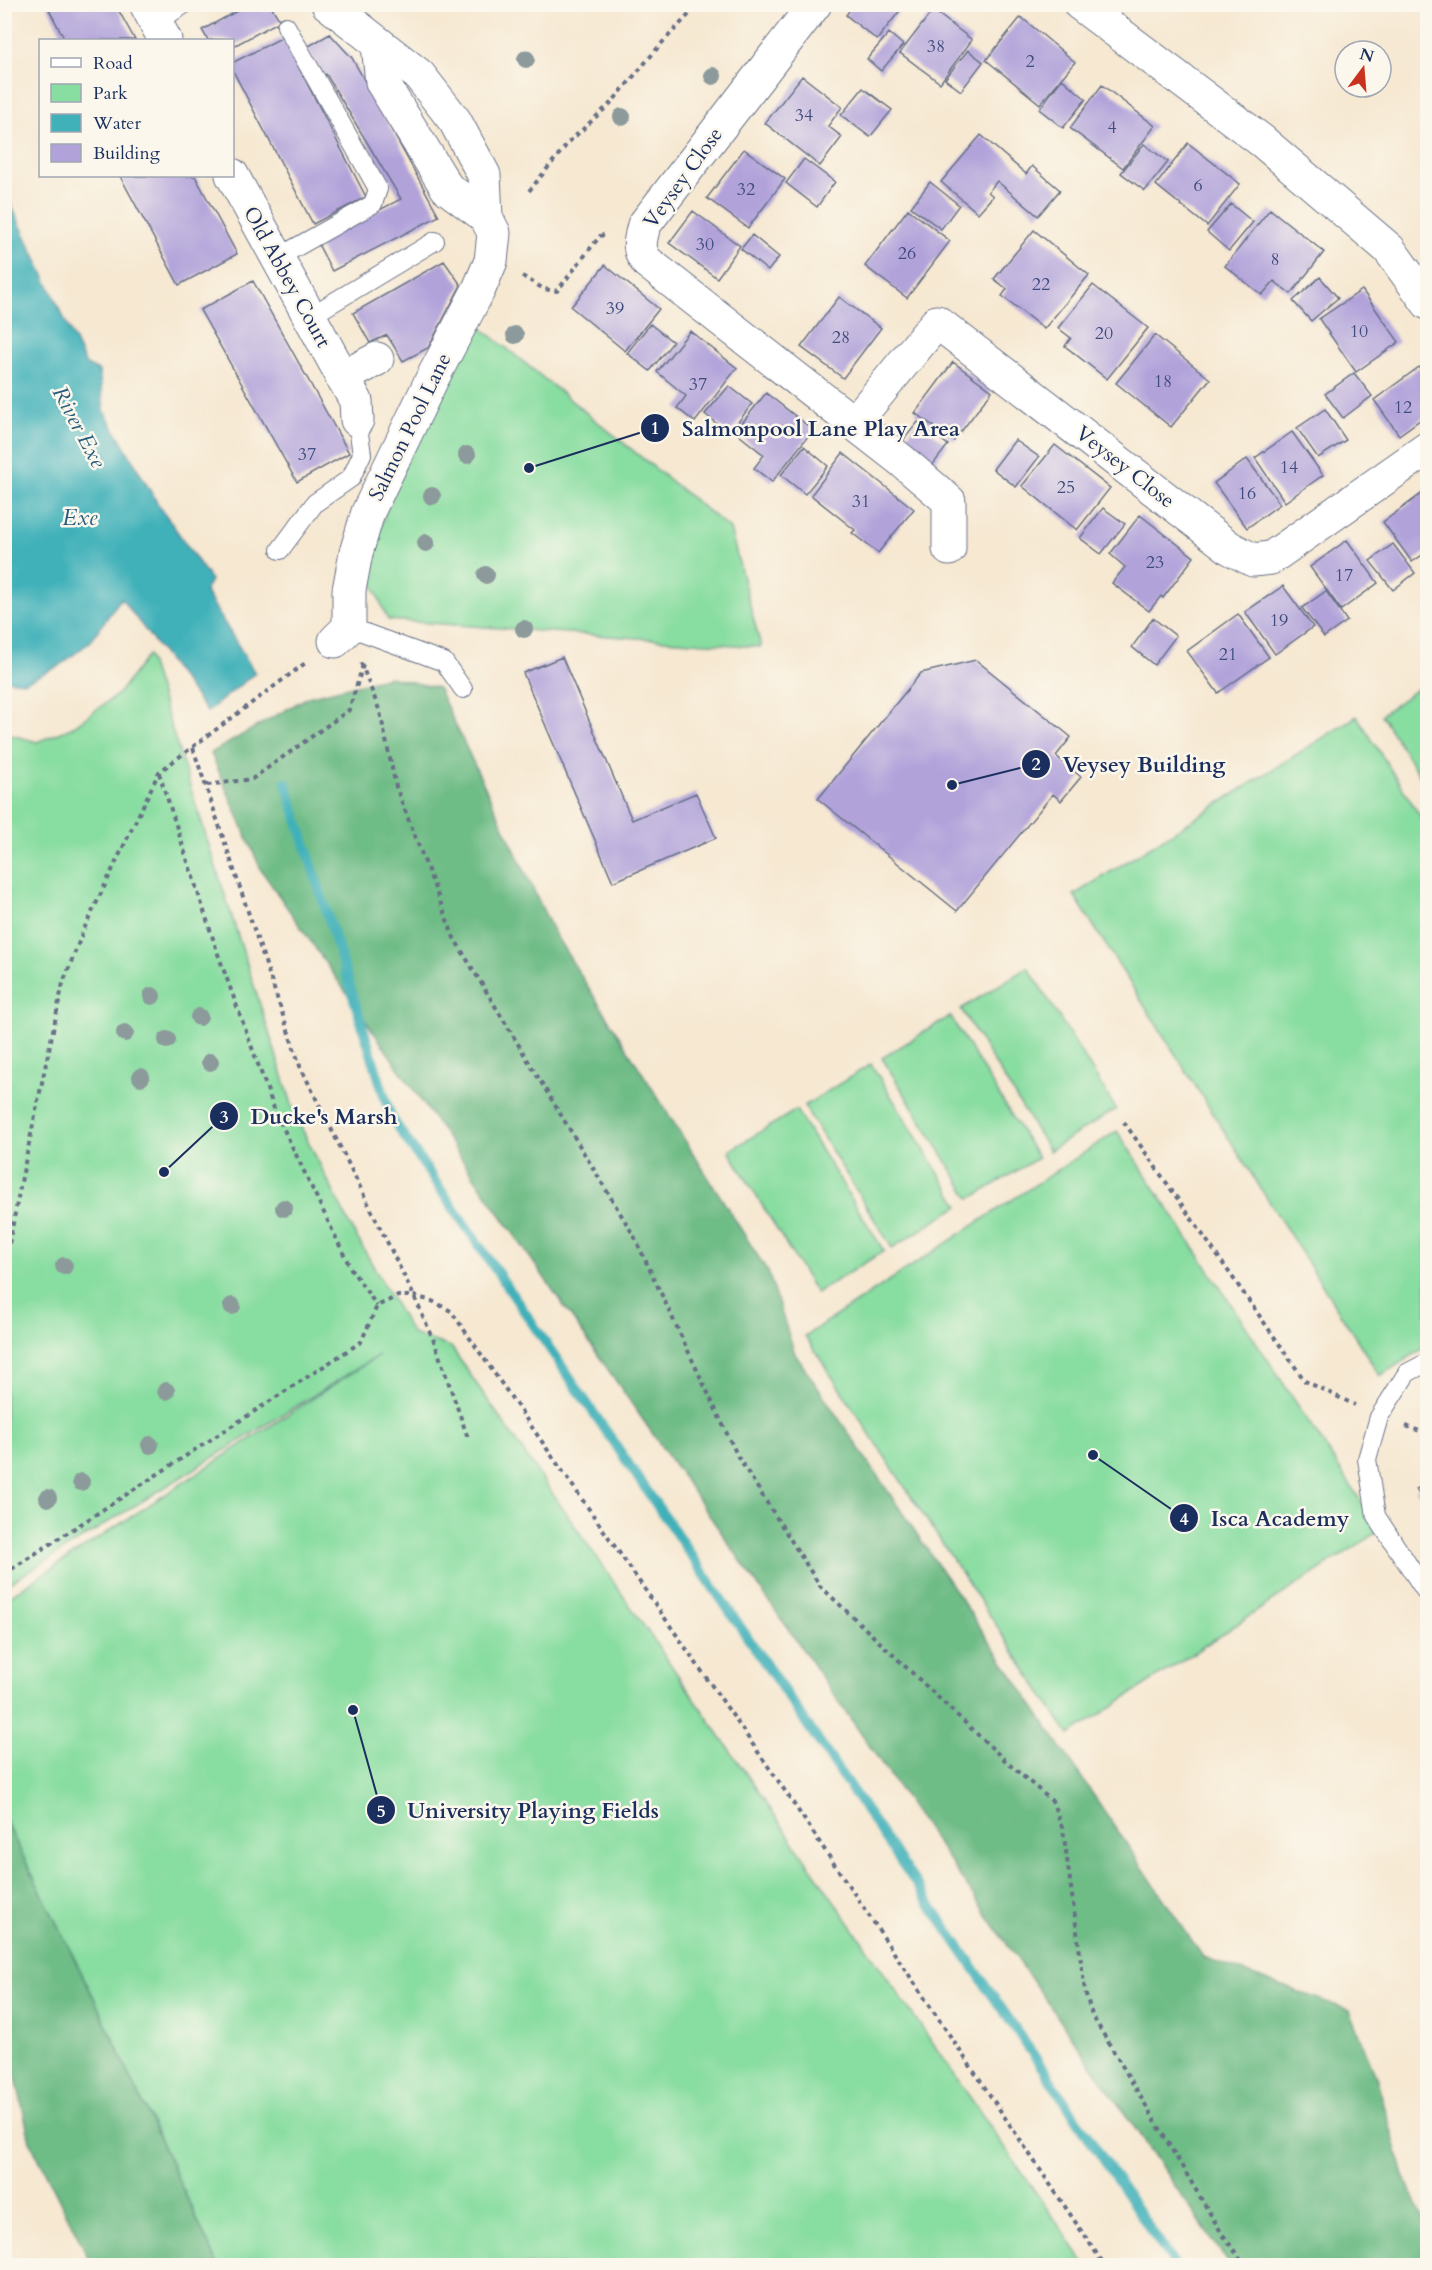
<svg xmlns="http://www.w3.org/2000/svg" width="1432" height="2270" viewBox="0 0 1432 2270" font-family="Cardo,serif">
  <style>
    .green { fill: #88dda0; stroke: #52867f; stroke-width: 1.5 }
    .forest { fill: #6ebc86; stroke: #447672; stroke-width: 1.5 }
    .water { fill: #41b1b9; stroke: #2e708c; stroke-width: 1.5 }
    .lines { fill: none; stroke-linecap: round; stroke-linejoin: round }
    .stream { stroke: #41b1b9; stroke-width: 10 }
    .building { fill: #b1a3da }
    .lane-casing { stroke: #687086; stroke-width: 20 }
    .street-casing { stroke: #687086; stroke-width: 35 }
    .path { stroke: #687086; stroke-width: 4; stroke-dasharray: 4.5 4.5; stroke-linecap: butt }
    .lane { stroke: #fff; stroke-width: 18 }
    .street { stroke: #fff; stroke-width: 33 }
    .tree { fill: #8c9a9b }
    .labels { text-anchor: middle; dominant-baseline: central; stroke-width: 5; stroke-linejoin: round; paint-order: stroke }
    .number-label { font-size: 18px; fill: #404c7d }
    .street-label { font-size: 21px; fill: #1b2f5e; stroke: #fbf7ec }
    .water-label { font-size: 22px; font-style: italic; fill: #285c7e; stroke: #fbf7ec }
    .leader { fill: none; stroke: #1b2f5e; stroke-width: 2 }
    .callout-dot { fill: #1b2f5e; stroke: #fbf7ec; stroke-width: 2 }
    .mark-label { font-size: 18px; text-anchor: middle; font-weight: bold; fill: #fff }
    .callout-label { font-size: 22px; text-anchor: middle; font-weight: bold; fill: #1b2f5e; stroke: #fbf7ec; stroke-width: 5; stroke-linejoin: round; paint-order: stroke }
  </style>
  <rect width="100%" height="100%" fill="#fbf7ec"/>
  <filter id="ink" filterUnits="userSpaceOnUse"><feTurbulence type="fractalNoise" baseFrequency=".0167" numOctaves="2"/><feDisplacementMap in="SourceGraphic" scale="12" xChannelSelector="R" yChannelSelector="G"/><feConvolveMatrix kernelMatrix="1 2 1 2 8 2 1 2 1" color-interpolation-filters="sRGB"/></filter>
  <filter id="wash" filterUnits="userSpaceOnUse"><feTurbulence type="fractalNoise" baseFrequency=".008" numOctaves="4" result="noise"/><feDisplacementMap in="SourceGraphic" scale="24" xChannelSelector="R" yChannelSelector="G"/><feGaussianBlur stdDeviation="1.35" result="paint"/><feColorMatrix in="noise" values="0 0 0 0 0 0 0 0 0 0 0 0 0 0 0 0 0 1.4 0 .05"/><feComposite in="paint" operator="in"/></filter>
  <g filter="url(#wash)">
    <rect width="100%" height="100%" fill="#f6e8d1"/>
    <path class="green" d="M 474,322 L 730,529 L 761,647 L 388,620 L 371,580 L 375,543 L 391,495 Z
      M 148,655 L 296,1117 L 351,1227 L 412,1334 L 451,1347 L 1086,2265 L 218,2265 L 94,1998 L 5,1820 L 5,1599 L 379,1355 L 5,1586 L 5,733 L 37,742 L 71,728 L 118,694 Z
      M 1427,682 L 1427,787 L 1381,715 Z
      M 1357,716 L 1427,827 L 1427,1346 L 1380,1376 L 1074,895 Z
      M 1028,967 L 1116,1109 L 1049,1151 L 961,1009 Z
      M 950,1016 L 1038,1158 L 970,1199 L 882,1058 Z
      M 871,1064 L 959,1206 L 892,1248 L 804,1106 Z
      M 796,1110 L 884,1251 L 816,1293 L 729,1151 Z
      M 1117,1131 L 1380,1530 L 1069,1735 L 805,1336 Z"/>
    <path class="forest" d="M 389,677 L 438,688 L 554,933 L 768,1272 L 795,1354 L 1203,1957 L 1349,2010 L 1376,2076 L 1404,2176 L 1427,2227 L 1427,2265 L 1230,2265 L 261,870 L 211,753 L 308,697 Z
      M 5,1820 L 94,1998 L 218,2265 L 92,2265 L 30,2141 L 5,2028 Z"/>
    <path class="water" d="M 5,192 L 86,365 L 99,371 L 104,411 L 158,504 L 211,580 L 205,591 L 255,673 L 207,712 L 121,598 L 90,642 L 59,666 L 25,682 L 5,680 Z"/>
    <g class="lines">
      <path class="stream" d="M 286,783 L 391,1117 L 1043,2069 L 1175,2266"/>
    </g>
    <g id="blocks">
      <path class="building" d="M 46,4 L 115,4 L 135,40 L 65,40 Z
        M 250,4 L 270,4 L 280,21 L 232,47 L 232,40 L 208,40 L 202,30 Z
        M 854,4 L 905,4 L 877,40 L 846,15 Z
        M 933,10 L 972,40 L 940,83 L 900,53 Z
        M 1021,17 L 1075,62 L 1040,104 L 986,60 Z
        M 889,33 L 903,45 L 881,71 L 867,59 Z
        M 330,34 L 352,58 L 439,216 L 332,271 L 317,242 L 401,199 L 326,74 L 323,76 L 307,47 Z
        M 283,37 L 366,197 L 313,224 L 232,69 L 232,63 Z
        M 968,50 L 983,62 L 961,91 L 945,79 Z
        M 802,76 L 842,107 L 828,126 L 842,137 L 820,166 L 765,123 Z
        M 1062,79 L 1086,99 L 1063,128 L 1039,109 Z
        M 1102,85 L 1155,126 L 1123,168 L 1070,128 Z
        M 863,88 L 892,110 L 870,137 L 841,115 Z
        M 981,135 L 1026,174 L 1032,166 L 1060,190 L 1038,216 L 997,181 L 988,192 L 993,196 L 978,213 L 941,182 Z
        M 1188,143 L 1240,184 L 1207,226 L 1156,185 Z
        M 1144,144 L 1168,162 L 1145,191 L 1121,173 Z
        M 744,149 L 785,179 L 748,228 L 707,198 Z
        M 804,159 L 835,182 L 817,207 L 786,183 Z
        M 120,176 L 195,176 L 237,254 L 179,285 Z
        M 930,182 L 959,205 L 941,229 L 911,207 Z
        M 1231,204 L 1253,222 L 1229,251 L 1207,232 Z
        M 908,209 L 950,241 L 907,298 L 865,266 Z
        M 1270,209 L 1324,252 L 1291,294 L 1274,281 L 1262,295 L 1225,266 Z
        M 693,211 L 740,246 L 717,278 L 669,243 Z
        M 1034,230 L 1089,275 L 1044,329 L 1002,296 L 1007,289 L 994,279 Z
        M 752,235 L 779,257 L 768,271 L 741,249 Z
        M 444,261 L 461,285 L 428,348 L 403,361 L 387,335 L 370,343 L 353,313 Z
        M 605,265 L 659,309 L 625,351 L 571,307 Z
        M 1320,277 L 1338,298 L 1311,321 L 1293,301 Z
        M 253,281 L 349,453 L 297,482 L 200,310 Z
        M 1093,285 L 1148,328 L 1107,379 L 1065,346 L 1071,338 L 1058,328 Z
        M 1362,290 L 1399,342 L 1356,372 L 1319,319 Z
        M 839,297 L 881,328 L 843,378 L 801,347 Z
        M 650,324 L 673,342 L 650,371 L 627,353 Z
        M 690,331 L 737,368 L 695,422 L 677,408 L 686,396 L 657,372 Z
        M 1155,335 L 1210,379 L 1171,427 L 1116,383 Z
        M 953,362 L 992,391 L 954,441 L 915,413 Z
        M 1419,367 L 1428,378 L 1428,414 L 1399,435 L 1374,400 Z
        M 1354,373 L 1372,396 L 1343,418 L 1325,394 Z
        M 729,386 L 752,404 L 729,434 L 705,414 Z
        M 766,393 L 813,430 L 772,482 L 754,468 L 764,455 L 735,432 Z
        M 1325,409 L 1346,440 L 1318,458 L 1297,428 Z
        M 918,422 L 948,445 L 931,467 L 900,444 Z
        M 1292,432 L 1323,475 L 1285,502 L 1255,458 Z
        M 1015,440 L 1039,457 L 1016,487 L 993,469 Z
        M 1055,445 L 1110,488 L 1077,530 L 1022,486 Z
        M 804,446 L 828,466 L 805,494 L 781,475 Z
        M 843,453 L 914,509 L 878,553 L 852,533 L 855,530 L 811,495 Z
        M 1247,459 L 1280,504 L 1247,528 L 1214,483 Z
        M 1428,489 L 1428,551 L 1412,562 L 1383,522 Z
        M 1103,508 L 1125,524 L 1101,554 L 1080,538 Z
        M 1140,515 L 1194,557 L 1163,598 L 1161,596 L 1149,611 L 1112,583 L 1125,567 L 1110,554 Z
        M 1347,540 L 1378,583 L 1341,610 L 1310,567 Z
        M 1393,544 L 1415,573 L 1393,590 L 1370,561 Z
        M 1283,586 L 1313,627 L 1275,654 L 1245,612 Z
        M 1326,591 L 1347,621 L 1324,637 L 1302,608 Z
        M 1238,614 L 1269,657 L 1218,693 L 1187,651 Z
        M 1153,618 L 1176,636 L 1154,665 L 1132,647 Z
        M 562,657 L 632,820 L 696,793 L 716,838 L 613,882 L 523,673 Z
        M 976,660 L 1071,737 L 1056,756 L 1081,777 L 1061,801 L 1053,794 L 957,911 L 818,799 L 921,673 Z
        M 1428,1483 L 1428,1510 L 1416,1489 Z"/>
    </g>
  </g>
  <g filter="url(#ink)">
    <use href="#blocks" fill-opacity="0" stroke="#687086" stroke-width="1.5"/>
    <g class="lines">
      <g class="lane-casing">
        <path id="lane" d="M 156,22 L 185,4
          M 277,258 L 373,204 L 378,189 L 286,26
          M 309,317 L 435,241
          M 280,550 L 315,503 L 351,478 L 362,454 L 357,420
          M 349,627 L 444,662 L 463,689
          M 1428,1362 L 1407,1373 L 1379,1417 L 1367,1459 L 1376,1516 L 1428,1595"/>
      </g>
      <g class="street-casing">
        <path id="street" d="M 146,4 L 165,40
          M 328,4 L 419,75 L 455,121 L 484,175 L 486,217 L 494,233 L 491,261 L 479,289 L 431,381 L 368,512 L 356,553 L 349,590 L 349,627 L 335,641
          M 815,4 L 644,225 C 640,241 637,249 647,262 L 901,460 L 949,501 L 949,549
          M 1080,4 L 1262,141 L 1389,249 L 1428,303
          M 378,45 L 382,82 L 447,188 L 486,217
          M 232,175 L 356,401 L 357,420
          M 342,378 L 377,359
          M 854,423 L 937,322 L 1230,548 L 1253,560 L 1271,558 L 1428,448"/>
      </g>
      <path class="path" d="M 529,191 L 569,142 L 612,102 L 661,44 L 699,4
        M 522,276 L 544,289 L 557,291 L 600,236 L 607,234
        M 361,663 L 380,712 L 396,787 L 454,938 L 634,1236 L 738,1457 L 820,1586 L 1011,1766 L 1052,1801 L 1063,1829 L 1085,1991 L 1092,2015 L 1221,2232 L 1245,2266
        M 193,748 L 300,1066 L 414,1296 L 434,1341 L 468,1438
        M 159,773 L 219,957 L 275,1111 L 351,1269 L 377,1306
        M 207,785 L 252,779 L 349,710 L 363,665
        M 1124,1122 L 1305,1381 L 1355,1405
        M 4,1270 L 22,1177 L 63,983 L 84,929 L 159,772 L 308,661
        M 1406,1426 L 1428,1434
        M 4,1574 L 361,1342 L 377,1306 L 398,1296 L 414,1296 L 432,1301 L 451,1311 L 781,1785 L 1105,2266"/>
      <use href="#lane" class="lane"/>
      <use href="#street" class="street"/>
    </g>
    <g class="tree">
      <circle cx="526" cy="59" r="9"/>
      <circle cx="713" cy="76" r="9"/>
      <circle cx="622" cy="117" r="9"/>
      <circle cx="515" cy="335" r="9"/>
      <circle cx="467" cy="455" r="9"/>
      <circle cx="432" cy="496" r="9"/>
      <circle cx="426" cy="543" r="9"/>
      <circle cx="486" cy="575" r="9"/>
      <circle cx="524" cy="629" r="9"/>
      <circle cx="152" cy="996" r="9"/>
      <circle cx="199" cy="1017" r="9"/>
      <circle cx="125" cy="1033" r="9"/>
      <circle cx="167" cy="1040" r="9"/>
      <circle cx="210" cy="1062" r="9"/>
      <circle cx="141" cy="1077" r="9"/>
      <circle cx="284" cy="1208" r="9"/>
      <circle cx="64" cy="1266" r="9"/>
      <circle cx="232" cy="1306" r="9"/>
      <circle cx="166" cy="1391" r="9"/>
      <circle cx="150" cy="1445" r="9"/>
      <circle cx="81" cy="1482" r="9"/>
      <circle cx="48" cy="1498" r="9"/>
    </g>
  </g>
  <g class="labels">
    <g class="number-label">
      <text x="936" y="46">38</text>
      <text x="1030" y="61">2</text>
      <text x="804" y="115">34</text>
      <text x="1112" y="127">4</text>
      <text x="1198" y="185">6</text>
      <text x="746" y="189">32</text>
      <text x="705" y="244">30</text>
      <text x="907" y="253">26</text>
      <text x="1275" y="259">8</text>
      <text x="1041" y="284">22</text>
      <text x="615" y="308">39</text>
      <text x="1359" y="331">10</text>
      <text x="1104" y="333">20</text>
      <text x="841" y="337">28</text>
      <text x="1163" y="381">18</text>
      <text x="698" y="384">37</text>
      <text x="1403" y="407">12</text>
      <text x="307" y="454">37</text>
      <text x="1289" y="467">14</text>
      <text x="1066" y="487">25</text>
      <text x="1247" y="493">16</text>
      <text x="861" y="501">31</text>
      <text x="1155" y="562">23</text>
      <text x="1344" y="575">17</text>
      <text x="1279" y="620">19</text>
      <text x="1228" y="654">21</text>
    </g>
    <g class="street-label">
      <text transform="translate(683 178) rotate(-54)">Veysey Close</text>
      <text transform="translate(287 277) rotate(61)">Old Abbey Court</text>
      <text transform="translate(410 427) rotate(-64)">Salmon Pool Lane</text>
      <text transform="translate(1125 467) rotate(38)">Veysey Close</text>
    </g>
    <g class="water-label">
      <text transform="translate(79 427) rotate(62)">River Exe</text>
      <text x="80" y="518">Exe</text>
    </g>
  </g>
  <path class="leader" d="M529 468L655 428M952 785L1036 764M164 1172L224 1116M1093 1455L1184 1518M353 1710L381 1810"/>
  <g class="callout-dot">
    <circle cx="529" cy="468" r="6"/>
    <circle cx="952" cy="785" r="6"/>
    <circle cx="164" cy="1172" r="6"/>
    <circle cx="1093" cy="1455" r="6"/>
    <circle cx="353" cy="1710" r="6"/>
    <circle cx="655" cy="428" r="15"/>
    <circle cx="1036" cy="764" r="15"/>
    <circle cx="224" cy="1116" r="15"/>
    <circle cx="1184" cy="1518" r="15"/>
    <circle cx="381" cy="1810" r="15"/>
  </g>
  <g class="mark-label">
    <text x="655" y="434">1</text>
    <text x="1036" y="770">2</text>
    <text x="224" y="1123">3</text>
    <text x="1184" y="1525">4</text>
    <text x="381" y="1817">5</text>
  </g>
  <g class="callout-label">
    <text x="821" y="436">Salmonpool Lane Play Area</text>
    <text x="1144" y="772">Veysey Building</text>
    <text x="324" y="1124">Ducke's Marsh</text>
    <text x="1280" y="1526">Isca Academy</text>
    <text x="533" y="1818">University Playing Fields</text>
  </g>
  <rect width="1432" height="2270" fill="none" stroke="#fbf7ec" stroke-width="24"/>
  <rect x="39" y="39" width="195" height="138" fill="#fbf7ec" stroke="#a1a7b3" stroke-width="1.5"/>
  <rect x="51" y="58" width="30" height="9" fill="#ffffff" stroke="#a1a7b3" stroke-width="1.5"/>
  <text x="93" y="69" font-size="18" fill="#1b2f5e">Road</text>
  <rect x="51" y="84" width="30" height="18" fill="#88dda0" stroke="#a1a7b3" stroke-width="1.5"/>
  <text x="93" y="99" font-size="18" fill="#1b2f5e">Park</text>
  <rect x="51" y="114" width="30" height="18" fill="#41b1b9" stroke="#a1a7b3" stroke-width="1.5"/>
  <text x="93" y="129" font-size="18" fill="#1b2f5e">Water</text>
  <rect x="51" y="144" width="30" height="18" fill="#b1a3da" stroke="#a1a7b3" stroke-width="1.5"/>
  <text x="93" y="159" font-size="18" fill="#1b2f5e">Building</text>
  <g transform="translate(1363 69) rotate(16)"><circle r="28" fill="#fbf7ec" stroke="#a1a7b3" stroke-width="1.5"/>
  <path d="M0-4.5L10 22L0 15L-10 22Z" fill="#c8321e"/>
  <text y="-9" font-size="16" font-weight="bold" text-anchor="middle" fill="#1b2f5e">N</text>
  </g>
</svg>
